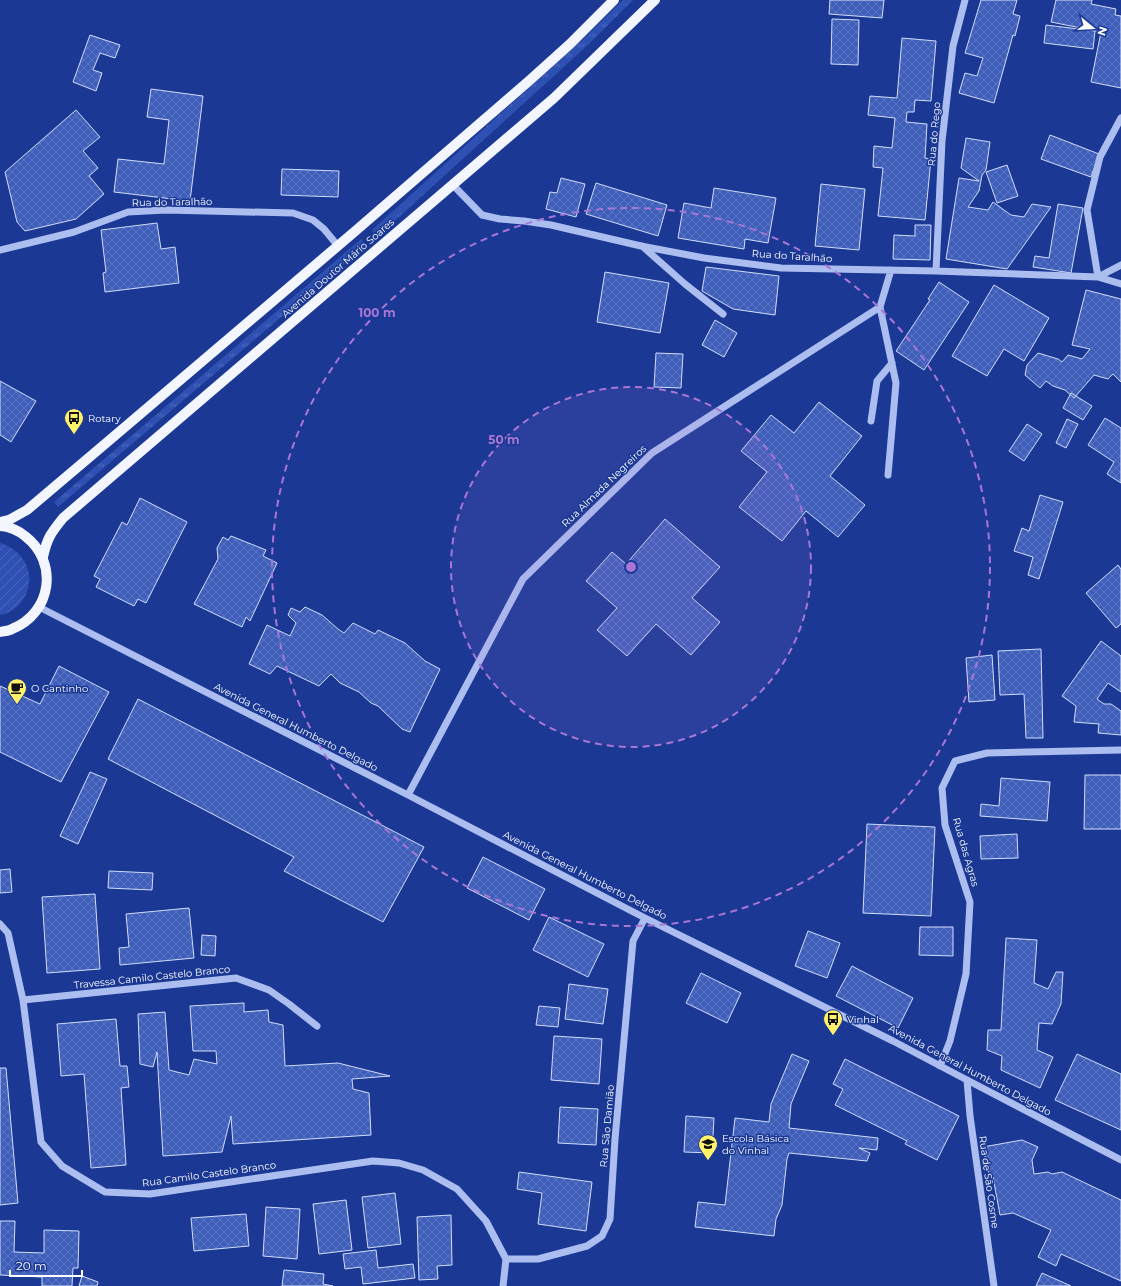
<svg xmlns="http://www.w3.org/2000/svg" width="1121" height="1286" viewBox="0 0 1121 1286" font-family="Montserrat,sans-serif">
  <style>
    .grass { fill: url(#grass-tufts) }
    .garden { fill: url(#garden-furrows) }
    .building { fill: url(#building-cross-hatch); stroke: #d3ddfb }
    .lines { fill: none; stroke-linecap: round; stroke-linejoin: round }
    .minor { stroke: #acbdef; stroke-width: 7 }
    .major { stroke: #f4f6ff; stroke-width: 10 }
    .ring { fill: none; stroke: #a976d5; stroke-width: 2; stroke-dasharray: 7 5 }
    .labels { text-anchor: middle; dominant-baseline: central; stroke-width: 3; stroke-linejoin: round; paint-order: stroke }
    .street-label { font-size: 10px; fill: #fff; stroke: #1a3894 }
    .poi-label { font-size: 10px; fill: #fff; stroke: #1a3894; text-anchor: start }
    .centre { fill: #a976d5; stroke: #1a3894; stroke-width: 2 }
    .ring-label { font-size: 12px; text-anchor: middle; font-weight: bold; fill: #a976d5; stroke: #1a3894; stroke-width: 3; stroke-linejoin: round; paint-order: stroke }
  </style>
  <defs>
    <pattern id="grass-tufts" width="24" height="20" patternUnits="userSpaceOnUse"><rect width="24" height="20" fill="#2e50b2"/><path d="M3 7l-1-3M5 7V3M7 7l1-3M15 17l-1-3M17 17v-4M19 17l1-3" fill="none" stroke="#4d6abe"/></pattern>
    <pattern id="garden-furrows" width="10" height="10" patternUnits="userSpaceOnUse"><rect width="10" height="10" fill="#2e50b2"/><path d="M-1 1l2-2M0 10L10 0M9 11l2-2" fill="none" stroke="#4d6abe"/></pattern>
    <pattern id="building-cross-hatch" width="8" height="8" patternUnits="userSpaceOnUse"><rect width="8" height="8" fill="#3e5eba"/><path d="M0 0l8 8M0 8l8-8" fill="none" stroke="#5b76c4"/></pattern>
  </defs>
  <rect width="100%" height="100%" fill="#1a3894"/>
  <path class="grass" d="M 623,0 L 633,0 L 588,45 L 377,237 L 372,230 L 583,39 Z
    M 361,239 L 366,245 L 58,507 L 54,502 Z"/>
  <path class="garden" d="M 0,543 C 28,551 39,582 19,605 C 14,610 7,614 0,615 Z"/>
  <path class="building" d="M 830,0 L 884,0 L 882,18 L 829,14 Z
    M 981,0 L 1017,0 L 1013,14 L 1020,16 L 1015,36 L 1013,35 L 994,103 L 959,93 L 965,73 L 977,76 L 983,58 L 965,53 Z
    M 1056,0 L 1092,0 L 1091,4 L 1116,9 L 1115,15 L 1121,16 L 1121,88 L 1091,82 L 1101,32 L 1051,22 Z
    M 832,19 L 859,20 L 858,65 L 831,64 Z
    M 1046,25 L 1095,31 L 1093,49 L 1044,43 Z
    M 90,35 L 120,45 L 115,58 L 100,53 L 93,70 L 102,73 L 96,91 L 73,82 Z
    M 902,38 L 936,41 L 931,101 L 915,100 L 914,112 L 907,112 L 906,122 L 927,124 L 925,158 L 931,159 L 925,220 L 878,216 L 883,168 L 873,167 L 874,146 L 892,148 L 895,118 L 868,115 L 870,96 L 897,98 Z
    M 151,89 L 203,96 L 190,201 L 114,192 L 118,159 L 164,164 L 169,120 L 147,117 Z
    M 76,110 L 100,137 L 83,151 L 98,168 L 89,176 L 104,194 L 76,219 L 25,231 L 17,222 L 5,172 Z
    M 1050,135 L 1099,154 L 1091,177 L 1041,159 Z
    M 966,138 L 990,142 L 986,170 L 982,175 L 979,191 L 968,207 L 988,210 L 993,202 L 1011,215 L 1024,217 L 1032,204 L 1051,207 L 1007,269 L 946,259 L 959,178 L 979,181 L 961,168 Z
    M 1007,165 L 1018,196 L 997,203 L 986,172 Z
    M 282,169 L 339,171 L 338,197 L 281,195 Z
    M 561,178 L 585,184 L 576,217 L 546,209 L 550,192 L 557,193 Z
    M 596,183 L 667,205 L 658,236 L 586,214 Z
    M 821,184 L 865,189 L 859,250 L 815,246 Z
    M 714,188 L 776,198 L 768,243 L 745,239 L 744,249 L 678,238 L 684,203 L 711,208 Z
    M 1058,204 L 1083,208 L 1071,273 L 1033,267 L 1035,256 L 1049,258 Z
    M 157,223 L 161,249 L 175,247 L 179,283 L 105,292 L 103,273 L 106,272 L 101,230 Z
    M 915,225 L 931,225 L 930,260 L 893,259 L 894,235 L 915,236 Z
    M 706,267 L 779,276 L 775,315 L 733,309 L 702,291 Z
    M 605,272 L 669,283 L 660,333 L 597,322 Z
    M 939,282 L 969,302 L 924,370 L 896,351 L 930,300 L 928,299 Z
    M 994,285 L 1049,318 L 1024,361 L 1004,349 L 987,376 L 952,356 Z
    M 1086,290 L 1121,299 L 1121,382 L 1113,374 L 1108,379 L 1094,375 L 1074,398 L 1065,390 L 1053,386 L 1046,381 L 1040,388 L 1025,375 L 1027,365 L 1038,353 L 1058,359 L 1062,362 L 1068,355 L 1082,359 L 1090,349 L 1072,345 Z
    M 715,320 L 737,333 L 724,357 L 702,345 Z
    M 656,353 L 683,354 L 681,388 L 654,387 Z
    M 0,381 L 36,401 L 11,442 L 0,435 Z
    M 1071,393 L 1092,406 L 1083,420 L 1063,408 Z
    M 819,402 L 862,436 L 830,476 L 865,505 L 838,537 L 806,511 L 782,541 L 739,507 L 767,472 L 741,451 L 771,415 L 794,433 Z
    M 1105,418 L 1121,428 L 1121,483 L 1107,474 L 1114,462 L 1088,445 Z
    M 1067,419 L 1078,424 L 1066,448 L 1056,443 Z
    M 1027,424 L 1042,434 L 1024,461 L 1009,451 Z
    M 1040,495 L 1063,502 L 1039,579 L 1028,575 L 1033,557 L 1014,551 L 1022,528 L 1029,531 Z
    M 140,498 L 187,522 L 146,603 L 138,599 L 134,606 L 96,587 L 100,579 L 94,576 L 122,522 L 127,525 Z
    M 665,519 L 720,567 L 692,598 L 720,622 L 691,655 L 656,624 L 627,656 L 597,630 L 617,608 L 586,581 L 612,552 L 626,564 Z
    M 231,536 L 266,550 L 263,556 L 277,563 L 250,621 L 246,617 L 242,627 L 194,604 L 218,559 L 217,548 L 223,537 L 228,540 Z
    M 1118,565 L 1121,569 L 1121,624 L 1116,628 L 1086,593 Z
    M 305,607 L 322,615 L 338,629 L 344,633 L 353,623 L 375,634 L 378,630 L 405,643 L 425,661 L 440,669 L 410,732 L 402,729 L 378,706 L 371,703 L 359,692 L 340,683 L 331,674 L 319,686 L 277,666 L 270,674 L 249,664 L 267,625 L 290,636 L 296,623 L 288,615 L 291,608 L 300,612 Z
    M 1101,641 L 1121,656 L 1121,692 L 1108,683 L 1097,699 L 1104,704 L 1111,704 L 1121,711 L 1121,735 L 1098,733 L 1099,724 L 1074,722 L 1076,706 L 1062,696 Z
    M 1041,649 L 1043,738 L 1026,738 L 1024,694 L 1000,695 L 998,651 Z
    M 992,655 L 995,700 L 969,702 L 966,658 Z
    M 59,666 L 109,692 L 61,782 L 0,752 L 0,686 L 40,704 Z
    M 138,699 L 424,847 L 383,922 L 284,871 L 294,857 L 108,759 Z
    M 90,772 L 107,779 L 78,844 L 60,836 Z
    M 1085,775 L 1121,775 L 1121,829 L 1084,829 Z
    M 1001,778 L 1050,782 L 1047,821 L 980,816 L 981,804 L 999,806 Z
    M 867,824 L 935,827 L 931,916 L 863,913 Z
    M 1017,834 L 1018,858 L 981,859 L 980,836 Z
    M 483,857 L 545,889 L 529,920 L 467,888 Z
    M 10,869 L 12,892 L 0,893 L 0,870 Z
    M 109,871 L 153,873 L 152,890 L 108,888 Z
    M 95,894 L 100,969 L 47,973 L 42,897 Z
    M 189,908 L 194,958 L 120,965 L 119,948 L 129,947 L 126,914 Z
    M 549,917 L 604,944 L 588,977 L 533,950 Z
    M 920,927 L 953,927 L 953,956 L 919,955 Z
    M 808,931 L 840,943 L 827,978 L 795,966 Z
    M 202,935 L 216,936 L 215,956 L 201,955 Z
    M 1006,938 L 1037,940 L 1034,983 L 1048,989 L 1056,972 L 1063,972 L 1061,1004 L 1052,1024 L 1039,1023 L 1037,1050 L 1053,1057 L 1040,1088 L 1001,1070 L 1002,1056 L 987,1050 L 988,1030 L 1001,1030 Z
    M 852,966 L 913,998 L 898,1028 L 836,996 Z
    M 701,973 L 741,993 L 727,1023 L 686,1003 Z
    M 569,984 L 608,989 L 603,1024 L 565,1019 Z
    M 244,1003 L 244,1012 L 268,1010 L 269,1022 L 283,1025 L 285,1066 L 338,1063 L 390,1076 L 352,1079 L 353,1089 L 369,1093 L 371,1135 L 233,1144 L 231,1116 L 222,1152 L 163,1156 L 157,1052 L 153,1067 L 140,1064 L 138,1014 L 165,1012 L 169,1070 L 189,1075 L 194,1059 L 217,1064 L 216,1051 L 193,1051 L 190,1006 Z
    M 539,1006 L 560,1008 L 558,1027 L 536,1025 Z
    M 116,1019 L 120,1066 L 127,1066 L 129,1087 L 121,1088 L 126,1165 L 91,1168 L 84,1074 L 61,1076 L 57,1024 Z
    M 554,1036 L 602,1039 L 599,1084 L 551,1080 Z
    M 792,1054 L 809,1061 L 791,1104 L 789,1128 L 878,1138 L 877,1150 L 859,1148 L 870,1153 L 867,1161 L 789,1153 L 787,1159 L 782,1205 L 776,1219 L 774,1236 L 695,1227 L 698,1202 L 725,1205 L 735,1118 L 769,1122 L 771,1104 Z
    M 1077,1054 L 1121,1074 L 1121,1130 L 1055,1100 Z
    M 845,1059 L 959,1116 L 937,1160 L 905,1144 L 907,1141 L 835,1105 L 843,1089 L 833,1084 Z
    M 0,1068 L 6,1068 L 18,1203 L 0,1205 Z
    M 560,1107 L 598,1109 L 596,1145 L 558,1143 Z
    M 686,1116 L 714,1118 L 712,1153 L 684,1152 Z
    M 1022,1140 L 1038,1147 L 1032,1160 L 1034,1174 L 1048,1172 L 1052,1174 L 1062,1172 L 1121,1200 L 1121,1281 L 1061,1254 L 1056,1266 L 1038,1257 L 1051,1230 L 1013,1213 L 1000,1215 L 993,1177 L 989,1175 L 983,1147 Z
    M 519,1172 L 592,1182 L 586,1231 L 538,1224 L 542,1193 L 517,1189 Z
    M 395,1193 L 401,1244 L 368,1248 L 362,1197 Z
    M 346,1200 L 352,1250 L 319,1254 L 313,1204 Z
    M 266,1207 L 300,1209 L 297,1259 L 263,1256 Z
    M 246,1214 L 249,1246 L 194,1251 L 191,1218 Z
    M 451,1215 L 452,1265 L 437,1266 L 438,1279 L 419,1280 L 417,1217 Z
    M 0,1221 L 15,1221 L 14,1252 L 44,1253 L 44,1230 L 79,1231 L 78,1268 L 73,1268 L 72,1286 L 42,1286 L 42,1277 L 0,1275 Z
    M 376,1250 L 378,1268 L 413,1264 L 415,1278 L 363,1284 L 361,1267 L 345,1269 L 343,1254 Z
    M 284,1270 L 324,1274 L 323,1284 L 333,1286 L 282,1286 Z
    M 1042,1273 L 1071,1286 L 1036,1286 Z
    M 82,1276 L 98,1282 L 97,1286 L 79,1286 Z"/>
  <g class="lines">
    <path class="minor" d="M 1121,118 L 1100,157 L 1087,210 L 1098,277 L 1121,265
      M 453,185 L 482,215 L 500,219 L 524,221 L 551,225 L 641,246 L 704,258 L 781,268 L 936,271 L 1098,277 L 1121,284
      M 642,246 L 685,284 L 723,314
      M 0,250 L 74,232 L 128,212 L 166,210 L 293,213 L 313,220 L 324,229 L 338,246
      M 936,271 L 942,141 L 953,46 L 965,0
      M 880,307 L 896,383 L 888,475
      M 871,421 L 877,381 L 892,363
      M 39,607 L 408,795 L 645,918 L 893,1041 L 967,1080 L 1121,1160
      M 408,795 L 523,579 L 652,453 L 880,307 L 891,270
      M 0,924 L 8,933 L 23,1000 L 41,1142 L 62,1166 L 105,1192 L 150,1194 L 373,1161 L 399,1163 L 423,1170 L 457,1189 L 486,1221 L 506,1259
      M 23,1000 L 236,978 L 269,990 L 289,1004 L 317,1026
      M 940,1066 L 950,1041 L 966,974 L 970,902 L 945,825 L 942,788 L 955,761 L 987,753 L 1121,750
      M 967,1080 L 970,1116 L 994,1286
      M 506,1259 L 538,1259 L 587,1246 L 602,1236 L 610,1219 L 615,1139 L 633,941 L 645,918
      M 503,1286 L 506,1259"/>
    <path class="major" d="M 0,522 L 9,520 L 27,510 L 105,444 L 353,233 L 530,80 L 570,44 L 614,0
      M 0,526 C 9,526 19,531 25,536 C 59,562 52,613 12,629 C 9,631 4,631 0,632
      M 43,557 C 47,538 51,533 63,518 L 554,98 L 655,0"/>
  </g>
  <circle cx="631" cy="567" r="180" fill="#a976d5" fill-opacity=".12"/>
  <g class="ring">
    <circle cx="631" cy="567" r="180"/>
    <circle cx="631" cy="567" r="359"/>
  </g>
  <defs>
    <g id="bus-pin" transform="scale(1)"><path d="M0 17L-7.5 6A9.5 9.5 0 1 1 7.5 6Z" fill="#fff16a" stroke="#1a3894"/><path d="M-5-6H5V4H4V6H2V4H-2V6H-4V4H-5ZM-3.5-4V0h7V-4ZM-3.5 1.2v1.5H-2V1.2ZM2 1.2v1.5H3.5V1.2Z" fill="#111"/></g>
    <g id="cafe-pin" transform="scale(1)"><path d="M0 17L-7.5 6A9.5 9.5 0 1 1 7.5 6Z" fill="#fff16a" stroke="#1a3894"/><path d="M-5.5-4.5H6V0H3Q3 3.5 0 3.5H-2.5Q-5.5 3.5-5.5 0ZM3-3.2v2h1.7v-2ZM-6 4.5H4V6H-6Z" fill="#111"/></g>
    <g id="school-pin" transform="scale(1)"><path d="M0 17L-7.5 6A9.5 9.5 0 1 1 7.5 6Z" fill="#fff16a" stroke="#1a3894"/><path d="M0-5L7-2L0 1L-7-2ZM-4 1L0 2.5L4 1V4Q0 6-4 4Z" fill="#111"/></g>
  </defs>
  <g fill-rule="evenodd">
    <use href="#bus-pin" x="74" y="418"/>
    <use href="#cafe-pin" x="17" y="688"/>
    <use href="#bus-pin" x="833" y="1019"/>
    <use href="#school-pin" x="708" y="1144"/>
  </g>
  <g class="labels">
    <g class="street-label">
      <text transform="translate(934 134) rotate(-85)">Rua do Rego</text>
      <text transform="translate(172 202) rotate(-1)">Rua do Taralhão</text>
      <text transform="translate(792 256) rotate(4)">Rua do Taralhão</text>
      <text transform="translate(338 268) rotate(-41)">Avenida Doutor Mário Soares</text>
      <text transform="translate(604 486) rotate(-44)">Rua Almada Negreiros</text>
      <text transform="translate(296 727) rotate(27)">Avenida General Humberto Delgado</text>
      <text transform="translate(966 852) rotate(74)">Rua das Agras</text>
      <text transform="translate(585 875) rotate(27)">Avenida General Humberto Delgado</text>
      <text transform="translate(152 977) rotate(-6)">Travessa Camilo Castelo Branco</text>
      <text transform="translate(970 1070) rotate(28)">Avenida General Humberto Delgado</text>
      <text transform="translate(607 1126) rotate(-85)">Rua São Damião</text>
      <text transform="translate(209 1174) rotate(-8)">Rua Camilo Castelo Branco</text>
      <text transform="translate(989 1182) rotate(82)">Rua de São Cosme</text>
    </g>
    <g class="poi-label">
      <text x="88" y="418">Rotary</text>
      <text x="31" y="688">O Cantinho</text>
      <text x="847" y="1019">Vinhal</text>
      <text x="722" y="1138">Escola Básica<tspan x="722" dy="12">do Vinhal</tspan></text>
    </g>
  </g>
  <circle cx="631" cy="567" r="6" class="centre"/>
  <g class="ring-label">
    <text x="377" y="317">100 m</text>
    <text x="504" y="444">50 m</text>
  </g>
  <g transform="translate(1093 28) rotate(108)" stroke="#1a3894" stroke-width="3" paint-order="stroke">
  <path d="M0-3L7 15L0 10L-7 15Z" fill="#ffffff"/>
  <text y="-6" font-size="11" font-weight="bold" text-anchor="middle" fill="#ffffff">N</text>
  </g>
  <path d="M10 1270v6h72v-6" fill="none" stroke="#ffffff" stroke-width="2"/>
  <text x="16" y="1270" font-size="12" fill="#ffffff" stroke="#1a3894" stroke-width="3" paint-order="stroke">20 m</text>
</svg>
